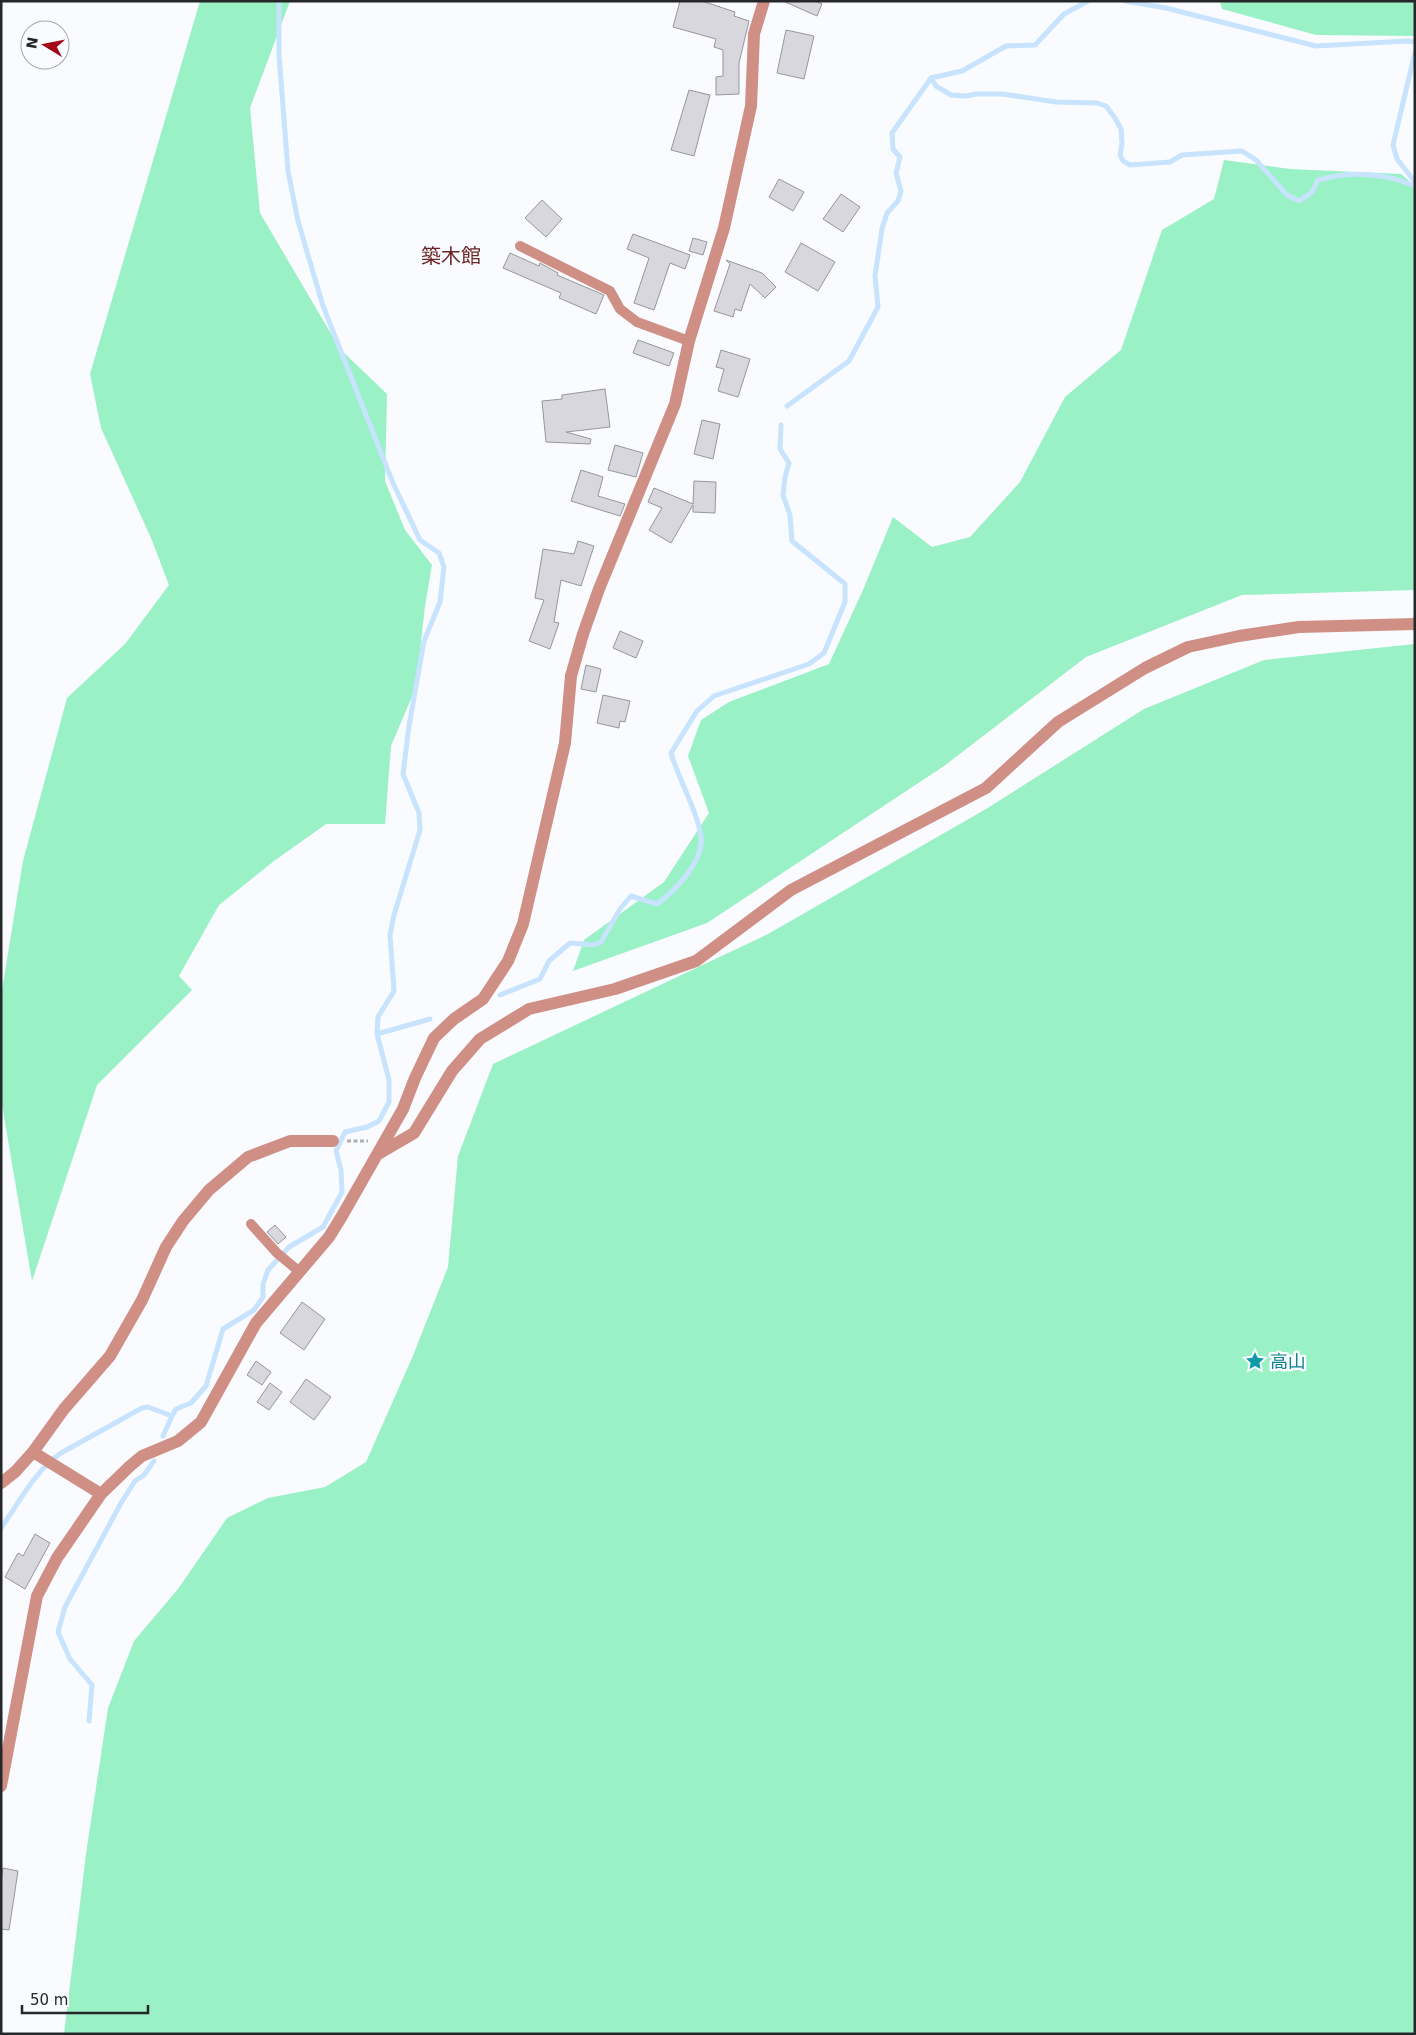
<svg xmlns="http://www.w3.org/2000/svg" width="1416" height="2035" viewBox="0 0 1416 2035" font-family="'DejaVu Sans','Noto Sans JP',sans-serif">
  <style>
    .green { fill: #99f1c5 }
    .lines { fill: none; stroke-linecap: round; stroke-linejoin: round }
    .stream { stroke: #c7e3fe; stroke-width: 5 }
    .building { fill: #d8d7dd; stroke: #97969c }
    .path { stroke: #adafb2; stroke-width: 3; stroke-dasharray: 4 2.5; stroke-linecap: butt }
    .service { stroke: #cf8f85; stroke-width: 10 }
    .minor { stroke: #cf8f85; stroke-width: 12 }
    .labels { text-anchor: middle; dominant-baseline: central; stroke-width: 5; stroke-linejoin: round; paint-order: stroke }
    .culture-label { font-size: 18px; fill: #0d838f; stroke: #f9fbff; text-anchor: start }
    .quarter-label { font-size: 20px; fill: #6b2623; stroke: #f9fbff }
  </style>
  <rect width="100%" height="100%" fill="#f9fbff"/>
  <path class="green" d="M 200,1 L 290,1 L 250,108 L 260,213 L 340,349 L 387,394 L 385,481 L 405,530 L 432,565 L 425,606 L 416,687 L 391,746 L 385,824 L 326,824 L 274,861 L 219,905 L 179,976 L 192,990 L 97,1085 L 32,1281 L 1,1099 L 1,996 L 23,861 L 67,698 L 125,644 L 169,585 L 151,538 L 101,428 L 90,374 Z
    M 1220,1 L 1415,1 L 1415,36 L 1316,35 L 1222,9 Z
    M 1224,160 L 1290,169 L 1401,174 L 1415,186 L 1415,590 L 1242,595 L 1086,657 L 944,766 L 707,923 L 573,971 L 584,940 L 664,882 L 709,813 L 688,756 L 701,720 L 729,702 L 829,664 L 863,590 L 893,517 L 932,547 L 970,537 L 1020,482 L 1065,397 L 1121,350 L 1162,230 L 1214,199 Z
    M 1415,644 L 1415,2034 L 64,2034 L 86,1854 L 108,1708 L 134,1641 L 178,1589 L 227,1518 L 268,1498 L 325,1487 L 366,1462 L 412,1358 L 448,1267 L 458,1156 L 493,1064 L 768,934 L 986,809 L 1144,709 L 1264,660 Z"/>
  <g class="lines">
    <path class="stream" d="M 1125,1 L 1166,8 L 1316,46 L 1407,41 L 1415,42
      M 1415,52 L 1393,145 L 1397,159 L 1415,182
      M 931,78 L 936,86 L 951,95 L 966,96 L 977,94 L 1002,94 L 1056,102 L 1097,103 L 1106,106 L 1115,118 L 1121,129 L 1122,143 L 1120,155 L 1123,161 L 1130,165 L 1170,162 L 1182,155 L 1242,151 L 1256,160 L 1287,195 L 1299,201 L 1312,192 L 1318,180 C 1350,171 1384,173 1415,186
      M 787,406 L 849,361 L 878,307 L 875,276 L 882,229 L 887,213 L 898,201 L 901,191 L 896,173 L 900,157 L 893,149 L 892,133 L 931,78 L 962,71 L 1006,46 L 1035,45 L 1064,14 L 1088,1
      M 500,995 L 540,979 L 549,961 L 570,943 L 594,945 L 601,942 L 620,909 L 631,896 L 657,904 C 675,891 703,862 701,838 C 699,814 678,778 671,753 L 697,711 L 714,696 L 809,664 L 824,653 L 845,602 L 845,584 L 792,541 L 790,515 L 783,495 L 785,477 L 789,463 L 780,449 L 781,425
      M 377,1034 L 430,1019
      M 163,1436 L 172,1416
      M 1,1528 C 19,1503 35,1470 61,1453 L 142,1408 L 148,1407 L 172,1416 L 176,1409 L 191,1403 L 206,1386 L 223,1329 L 254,1310 L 263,1297 L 263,1284 L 268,1270 L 289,1247 L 323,1227 L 342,1192 L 341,1170 L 336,1151 L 345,1132 L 367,1127 L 379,1121 L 389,1102 L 389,1080 L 377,1034 L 378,1017 L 394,991 L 390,935 L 394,915 L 420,830 L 419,813 L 403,774 L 409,726 L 424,641 L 440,602 L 444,567 L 439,553 L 420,540 L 393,483 L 323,306 L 298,221 L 288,171 L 279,55 L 279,1
      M 89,1721 L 92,1685 L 70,1659 L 58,1632 L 65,1607 L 121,1503 L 135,1481 L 144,1475 L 154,1461"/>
  </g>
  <path class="building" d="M 680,1 L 702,1 L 735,12 L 734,16 L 749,21 L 739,63 L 739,94 L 716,95 L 716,77 L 723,76 L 723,50 L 714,47 L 716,39 L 673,27 Z
    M 783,1 L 815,1 L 822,4 L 817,16 Z
    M 786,30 L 814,36 L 804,79 L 777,73 Z
    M 689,90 L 710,95 L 694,156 L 671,150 Z
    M 779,179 L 804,192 L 793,211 L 769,197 Z
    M 841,194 L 860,207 L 843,232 L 823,219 Z
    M 542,200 L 562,219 L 546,237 L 525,218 Z
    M 633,234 L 690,255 L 685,269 L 670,263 L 654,310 L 634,303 L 649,258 L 627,249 Z
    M 693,238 L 707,242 L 703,255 L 689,251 Z
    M 801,243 L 835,262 L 818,291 L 785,272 Z
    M 510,253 L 539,266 L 540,263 L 558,273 L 557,275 L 604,295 L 596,314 L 559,298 L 561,293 L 503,268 Z
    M 726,260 L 762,273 L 776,287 L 765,298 L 750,284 L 741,311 L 735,309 L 733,317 L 714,311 L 730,264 Z
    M 638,340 L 674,353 L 669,366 L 633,353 Z
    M 721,350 L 750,359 L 738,397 L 718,391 L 724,369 L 716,367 Z
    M 605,389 L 610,427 L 566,432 L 591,439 L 590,444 L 546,442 L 542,401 L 562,399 L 562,395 Z
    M 702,420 L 720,424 L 713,459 L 694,454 Z
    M 615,445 L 643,453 L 636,477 L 608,470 Z
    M 581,470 L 603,477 L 598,496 L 625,504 L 620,516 L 571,501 Z
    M 694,481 L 716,482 L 715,513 L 693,512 L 693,505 L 671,543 L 649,530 L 662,508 L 648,502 L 654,488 L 693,504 Z
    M 578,541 L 594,546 L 581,586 L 561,580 L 554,622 L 559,623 L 550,649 L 529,641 L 544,600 L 535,598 L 543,549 L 574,554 Z
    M 620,631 L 643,641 L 636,658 L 613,648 Z
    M 586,665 L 601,669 L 596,692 L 581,689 Z
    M 603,695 L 630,701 L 625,722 L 620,721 L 619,728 L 597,723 Z
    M 275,1225 L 286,1237 L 278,1244 L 267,1232 Z
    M 302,1302 L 325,1319 L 304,1350 L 280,1333 Z
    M 256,1361 L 271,1372 L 262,1385 L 247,1375 Z
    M 306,1379 L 331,1397 L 314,1420 L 290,1402 Z
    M 270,1383 L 282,1392 L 269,1410 L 257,1402 Z
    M 35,1534 L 50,1543 L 25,1589 L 5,1577 L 18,1553 L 23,1556 Z
    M 3,1868 L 18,1871 L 9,1930 L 1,1929 L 1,1881 Z"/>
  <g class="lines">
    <path class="path" d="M 347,1141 L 368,1141"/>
    <path class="service" d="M 520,246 L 610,291 L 620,309 L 637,322 L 689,341
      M 251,1224 L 277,1253 L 300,1272"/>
    <path class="minor" d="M 378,1154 L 414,1133 L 452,1071 L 480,1039 L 529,1009 L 615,989 L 696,961 L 791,890 L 986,788 L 1058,722 L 1145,668 L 1188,647 L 1239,636 L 1299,627 L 1415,624
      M 33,1452 L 101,1494
      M 1,1483 L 15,1472 L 33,1452 L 64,1409 L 110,1356 L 142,1300 L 166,1247 L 183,1221 L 209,1190 L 248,1157 L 290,1141 L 333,1141
      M 1,1786 L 37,1596 L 57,1558 L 101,1494 L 130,1466 L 142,1456 L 178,1441 L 201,1422 L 256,1323 L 329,1237 L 342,1216 L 403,1109 L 415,1078 L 434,1038 L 454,1019 L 483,999 L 508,961 L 523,924 L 565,743 L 571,676 L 583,634 L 599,589 L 675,404 L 689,341 L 724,228 L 751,106 L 754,34 L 764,1"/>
  </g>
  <defs>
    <g id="sight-bare" transform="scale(1.5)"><path d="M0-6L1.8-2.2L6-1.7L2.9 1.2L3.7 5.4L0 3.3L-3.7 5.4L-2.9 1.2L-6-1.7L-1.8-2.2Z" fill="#0f9aa8" stroke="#f9fbff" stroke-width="2.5" paint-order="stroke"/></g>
  </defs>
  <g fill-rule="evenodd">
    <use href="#sight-bare" x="1255" y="1361"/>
  </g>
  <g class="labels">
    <g class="culture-label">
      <text x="1270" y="1361">高山</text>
    </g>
    <g class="quarter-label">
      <text x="451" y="256">築木館</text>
    </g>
  </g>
  <rect width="1416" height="2035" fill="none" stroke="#262729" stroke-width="5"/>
  <g transform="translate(45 45) rotate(280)"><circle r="24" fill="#f9fbff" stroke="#a5a6a9"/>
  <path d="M0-4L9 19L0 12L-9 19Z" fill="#a20717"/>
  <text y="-8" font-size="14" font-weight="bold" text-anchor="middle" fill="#262729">N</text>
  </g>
  <path d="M22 2005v8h126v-8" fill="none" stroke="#262729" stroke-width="2.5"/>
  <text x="30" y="2005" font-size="15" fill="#262729" stroke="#f9fbff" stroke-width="4" paint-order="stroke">50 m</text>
</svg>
